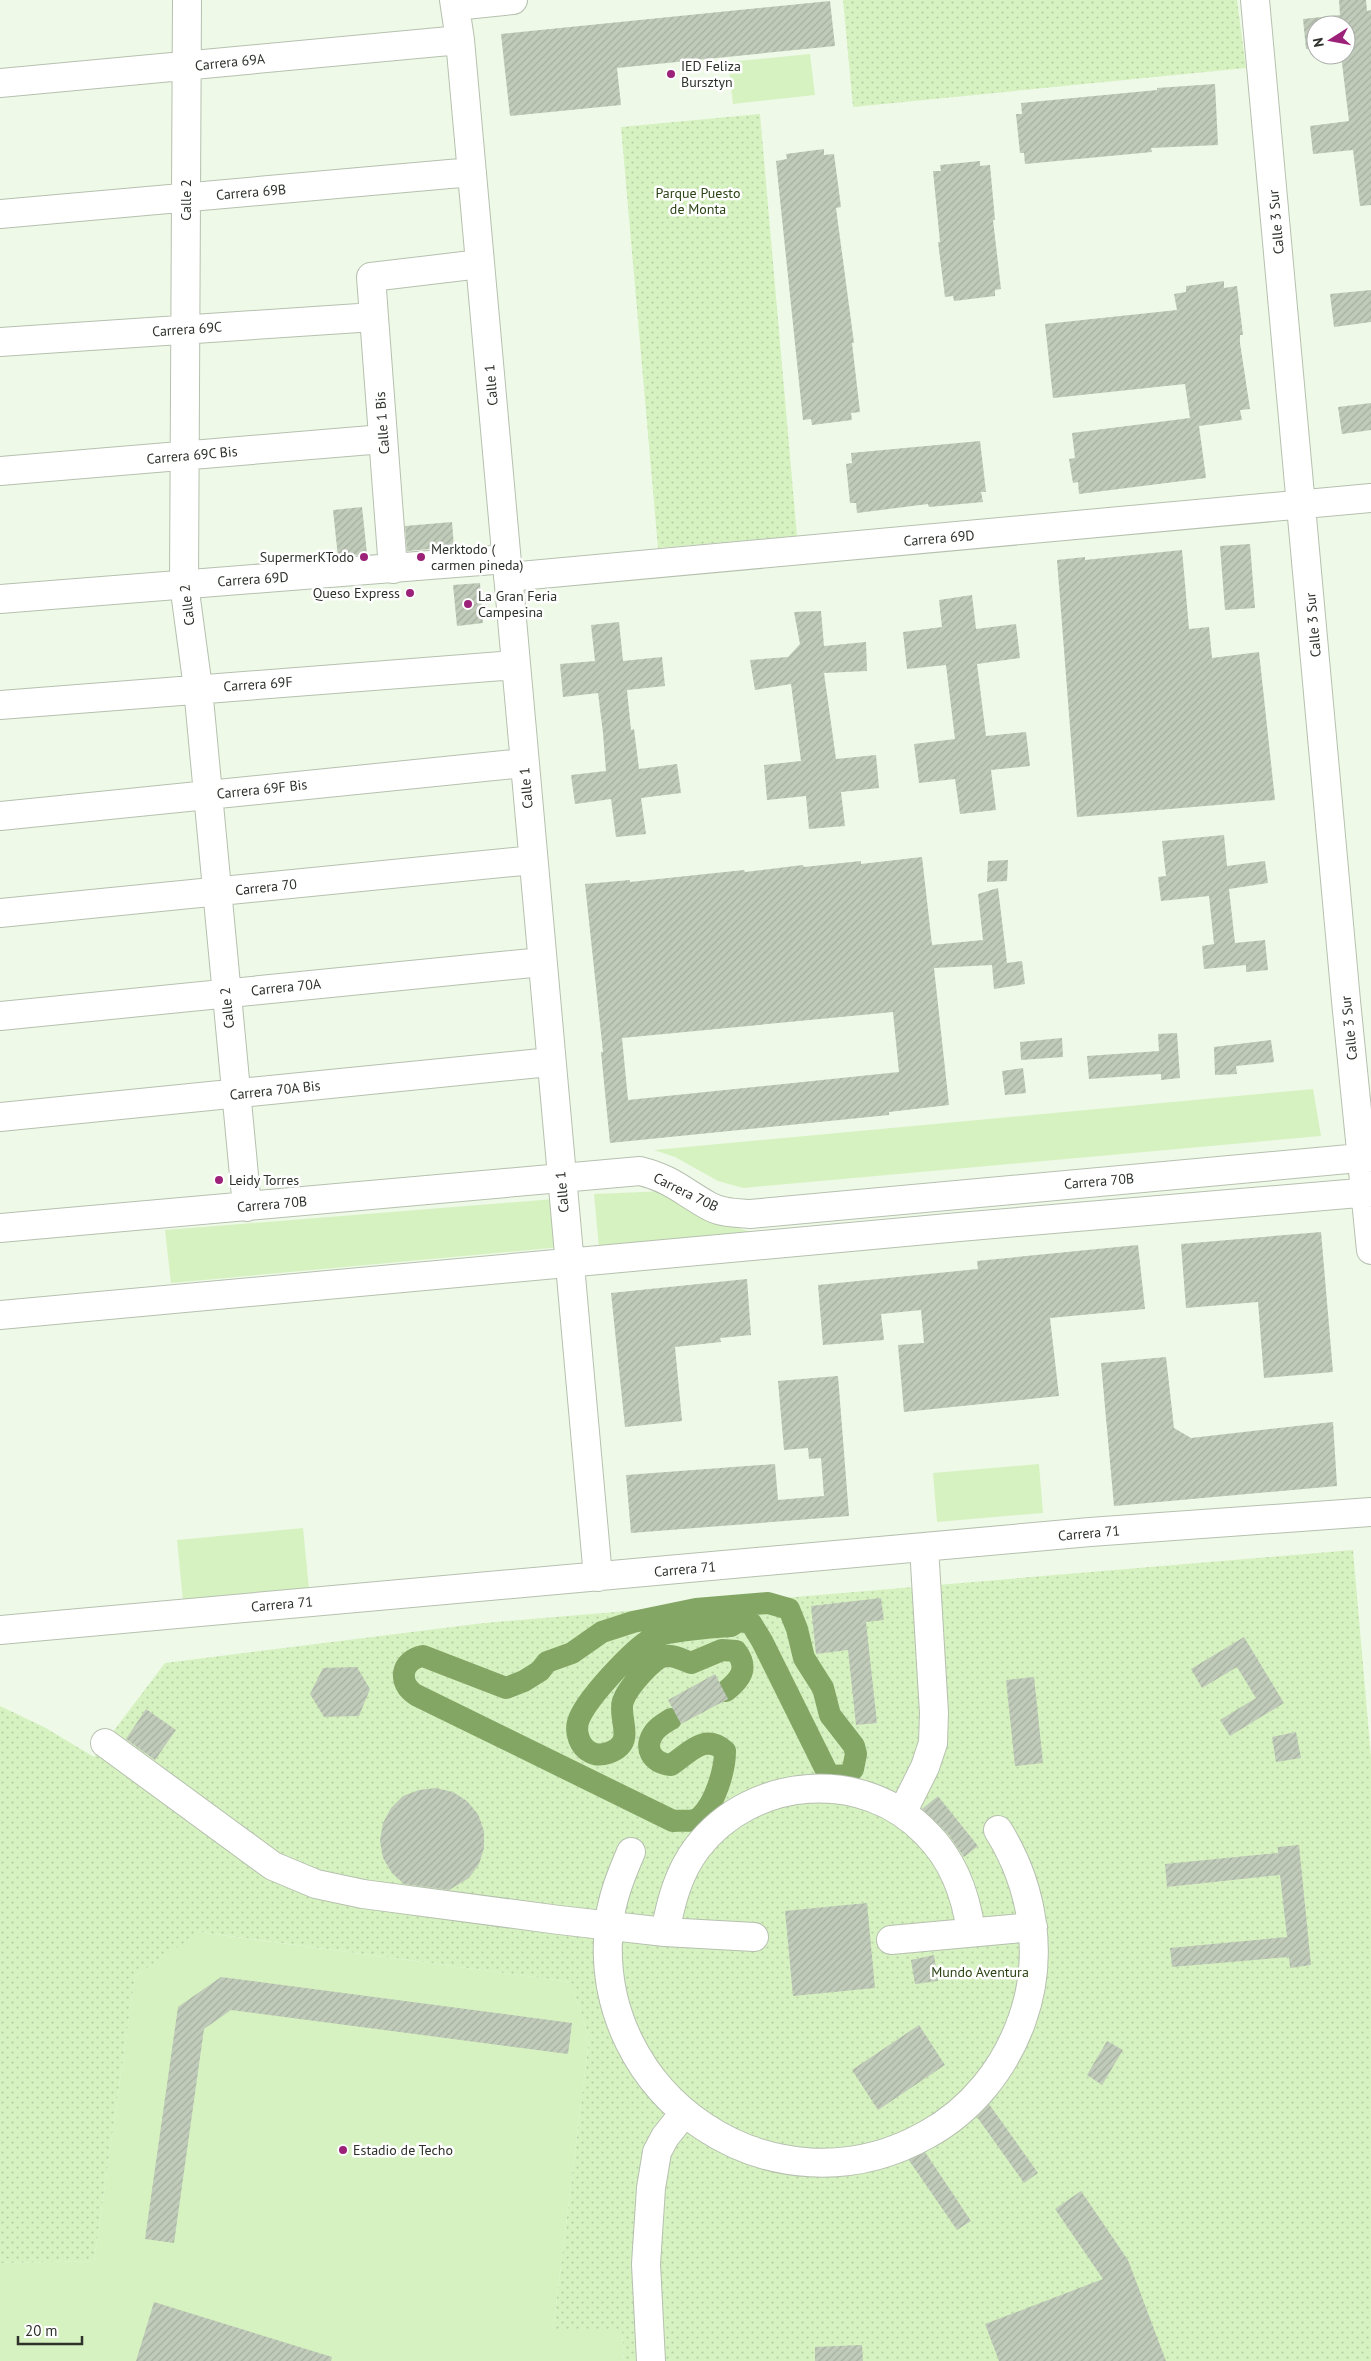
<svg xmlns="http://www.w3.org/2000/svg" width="1371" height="2361" viewBox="0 0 1371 2361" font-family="'PT Sans',sans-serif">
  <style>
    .grass { fill: #d6f2c1 }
    .park { fill: url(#park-dots) }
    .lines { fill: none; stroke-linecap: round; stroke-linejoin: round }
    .canal { stroke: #83a665; stroke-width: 22 }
    .building { fill: url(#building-hatch); fill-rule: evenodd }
    .minor-casing { stroke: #b6c0af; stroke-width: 30 }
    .minor { stroke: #fff; stroke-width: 28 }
    .poi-dot { fill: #9b2179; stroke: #fff; stroke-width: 2 }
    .labels { text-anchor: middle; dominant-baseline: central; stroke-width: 5; stroke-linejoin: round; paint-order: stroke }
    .street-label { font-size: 14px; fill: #2e322b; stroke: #fff }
    .poi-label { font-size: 14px; fill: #2e322b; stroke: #fff; text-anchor: start }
    .park-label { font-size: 14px; fill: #2c4415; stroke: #fff }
  </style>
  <defs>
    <pattern id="park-dots" width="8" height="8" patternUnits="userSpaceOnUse" patternTransform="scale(1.25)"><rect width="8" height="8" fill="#d6f2c1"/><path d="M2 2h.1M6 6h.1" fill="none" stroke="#b8d0a6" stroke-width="1.8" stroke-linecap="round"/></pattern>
    <pattern id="building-hatch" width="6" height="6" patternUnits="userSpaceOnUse" patternTransform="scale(1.25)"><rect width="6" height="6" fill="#c1cbba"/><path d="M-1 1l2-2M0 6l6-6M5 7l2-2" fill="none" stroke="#a6afa0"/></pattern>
  </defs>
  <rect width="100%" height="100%" fill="#eff9e8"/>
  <path class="grass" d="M 810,54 L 815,95 L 733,104 L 728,62 Z
    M 1313,1089 L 1321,1136 L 743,1188 L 718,1181 L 675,1157 L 654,1150 Z
    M 667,1191 L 734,1227 L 762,1235 L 599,1248 L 594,1194 Z
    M 554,1199 L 562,1247 L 171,1283 L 165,1230 Z
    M 1039,1464 L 1043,1513 L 937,1522 L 933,1473 Z
    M 303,1528 L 309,1589 L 183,1601 L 177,1540 Z
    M 199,1932 L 571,1982 L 589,2039 L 553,2330 L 622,2330 L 624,2361 L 0,2361 L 0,2263 L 94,2261 L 135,1976 Z"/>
  <path class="park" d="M 843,0 L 1237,0 L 1246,68 L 853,107 Z
    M 760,114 L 797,536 L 658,548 L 621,127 Z
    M 1353,1550 L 1371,1757 L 1371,2361 L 624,2361 L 622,2330 L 553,2330 L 589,2039 L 571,1982 L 200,1932 L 135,1976 L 94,2261 L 0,2263 L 0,1706 L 44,1727 L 94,1757 L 165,1663 L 484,1623 Z"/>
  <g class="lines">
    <path class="canal" d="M 671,1719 C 666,1722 659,1726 655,1731 C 642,1748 652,1763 671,1765 C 688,1754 705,1732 725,1751 C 725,1770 715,1804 700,1817 C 693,1823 682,1820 673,1821 L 416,1695 C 397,1683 401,1660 423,1656 L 506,1688 L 524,1681 L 540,1671 L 547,1662 L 572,1653 L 602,1632 L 633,1622 L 696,1609 L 768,1603 L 789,1609 L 797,1629 L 804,1658 L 823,1688 L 830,1715 L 854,1746 L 856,1754 L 853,1769 L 848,1775 L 833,1776 L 827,1772 L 762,1641 L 751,1623 L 739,1621 L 731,1626 C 715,1627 663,1631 652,1638 C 633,1649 584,1701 578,1722 C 575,1733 580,1747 590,1752 C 595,1755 602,1755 608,1753 C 638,1743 617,1719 623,1701 C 627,1689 654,1656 666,1656 C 675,1655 683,1660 691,1663 L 722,1650 L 736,1651 C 749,1668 741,1679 726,1691"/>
  </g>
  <path class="building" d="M 1339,0 L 1366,0 L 1367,11 L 1371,10 L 1371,205 L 1360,206 L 1353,150 L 1313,154 L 1310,126 L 1349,121 L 1341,55 L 1346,55 L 1346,25 L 1316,25 L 1316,48 L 1306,49 L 1303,19 L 1340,15 Z
    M 830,1 L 835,46 L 617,68 L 621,105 L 510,116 L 501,34 Z
    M 1215,84 L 1218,145 L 1151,148 L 1152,152 L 1025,164 L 1024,153 L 1020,153 L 1016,114 L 1022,114 L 1021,103 L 1157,90 L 1157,88 Z
    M 824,149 L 824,155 L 834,154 L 841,207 L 836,208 L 854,343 L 852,343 L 860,412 L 851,413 L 852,420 L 812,425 L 811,419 L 803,420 L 776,161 L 787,159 L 786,154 Z
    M 980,161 L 980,166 L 990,165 L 995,220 L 993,220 L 1001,289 L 995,290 L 995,296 L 954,301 L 953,296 L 945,297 L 938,242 L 940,242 L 933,171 L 941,171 L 940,165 Z
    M 1224,281 L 1224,288 L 1237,286 L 1243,335 L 1240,335 L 1240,343 L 1250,409 L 1240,410 L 1242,420 L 1199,426 L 1206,478 L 1079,494 L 1078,482 L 1073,483 L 1069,459 L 1075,458 L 1072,433 L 1190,418 L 1185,384 L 1053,398 L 1045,324 L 1177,310 L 1174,294 L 1186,292 L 1186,286 Z
    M 1371,290 L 1371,322 L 1334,327 L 1330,294 Z
    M 1371,403 L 1371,430 L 1342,434 L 1338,407 Z
    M 980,441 L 986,492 L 981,492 L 983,502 L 929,507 L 928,504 L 857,513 L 856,503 L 850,503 L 846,464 L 852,463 L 851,453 Z
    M 362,507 L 367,554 L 338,557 L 333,510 Z
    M 452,522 L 454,547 L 407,551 L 405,526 Z
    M 1250,544 L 1255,608 L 1225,610 L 1220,546 Z
    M 1182,550 L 1189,629 L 1209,627 L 1212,658 L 1259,652 L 1275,800 L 1077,817 L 1057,560 L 1085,557 L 1085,560 Z
    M 480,583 L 483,623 L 457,626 L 453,585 Z
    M 972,595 L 976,629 L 1016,624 L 1020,658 L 977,664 L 986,736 L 1026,732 L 1030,766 L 991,770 L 996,810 L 960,814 L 955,779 L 919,783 L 914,744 L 955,739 L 946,665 L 907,669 L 903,632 L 942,627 L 939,600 Z
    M 821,611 L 824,646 L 866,642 L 867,671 L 824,673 L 836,759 L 876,755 L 879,788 L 841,792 L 845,826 L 809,829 L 806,796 L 767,800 L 764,765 L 801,761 L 791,684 L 755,690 L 750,660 L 788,657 L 800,644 L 794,612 Z
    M 619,622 L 623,661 L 662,657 L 665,686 L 627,690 L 631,730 L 634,729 L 639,769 L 677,764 L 681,793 L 641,798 L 646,834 L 616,837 L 611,799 L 575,804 L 571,775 L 606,771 L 603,733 L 598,693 L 563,697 L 560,664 L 595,661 L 591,625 Z
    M 1224,835 L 1227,866 L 1265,861 L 1268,883 L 1229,889 L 1235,943 L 1265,940 L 1268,970 L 1246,972 L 1246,965 L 1204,969 L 1202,946 L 1214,944 L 1209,896 L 1161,901 L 1158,877 L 1166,876 L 1162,841 Z
    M 922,857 L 932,945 L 983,940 L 978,894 L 998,888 L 1007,963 L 1022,961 L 1025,984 L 994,989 L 992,965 L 934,968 L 949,1105 L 889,1112 L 889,1115 L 610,1143 L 601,1052 L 603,1052 L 585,884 L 630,880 L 630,882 L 744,870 L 745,872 L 803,865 L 804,867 L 861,861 L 861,864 ZM 893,1012 L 899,1072 L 628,1100 L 622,1038 Z
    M 1008,860 L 1007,881 L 987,882 L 988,861 Z
    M 1177,1033 L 1180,1078 L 1161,1080 L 1161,1074 L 1089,1079 L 1087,1056 L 1159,1051 L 1158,1034 Z
    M 1062,1038 L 1063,1057 L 1021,1060 L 1020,1042 Z
    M 1271,1040 L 1274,1062 L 1236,1066 L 1237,1074 L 1215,1075 L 1214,1047 Z
    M 1023,1068 L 1026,1093 L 1005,1095 L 1002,1071 Z
    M 1321,1232 L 1333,1372 L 1264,1378 L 1258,1302 L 1186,1308 L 1181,1244 Z
    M 1138,1245 L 1145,1309 L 1050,1318 L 1059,1396 L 904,1412 L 898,1345 L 924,1343 L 921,1310 L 881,1314 L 884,1340 L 823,1345 L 818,1285 L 978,1269 L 977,1261 Z
    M 747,1279 L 751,1335 L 720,1338 L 721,1342 L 675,1347 L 682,1421 L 625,1427 L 611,1293 Z
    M 1166,1357 L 1174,1428 L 1191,1438 L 1333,1422 L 1337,1486 L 1114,1506 L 1101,1363 Z
    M 838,1376 L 849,1516 L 631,1533 L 626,1475 L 775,1464 L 778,1500 L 824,1496 L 821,1458 L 809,1459 L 808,1448 L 784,1450 L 778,1381 Z
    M 881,1598 L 884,1620 L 866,1622 L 877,1723 L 856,1725 L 848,1650 L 816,1654 L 811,1606 Z
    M 1244,1637 L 1284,1703 L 1230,1736 L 1220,1720 L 1256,1698 L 1237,1667 L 1202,1688 L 1191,1669 Z
    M 357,1667 L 370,1689 L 359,1716 L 324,1717 L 310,1694 L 323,1668 Z
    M 715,1674 L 728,1699 L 681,1724 L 668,1700 Z
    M 1034,1677 L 1043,1763 L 1015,1766 L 1006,1680 Z
    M 146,1709 L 176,1730 L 155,1760 L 126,1739 Z
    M 1296,1732 L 1301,1758 L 1276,1762 L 1272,1737 Z
    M 436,1788 L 453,1792 L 467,1801 L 478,1814 L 484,1831 L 484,1848 L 479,1864 L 469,1878 L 449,1890 L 404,1884 L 392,1873 L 383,1858 L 380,1841 L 383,1823 L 391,1808 L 403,1796 L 419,1790 Z
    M 938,1796 L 978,1846 L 964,1857 L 948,1834 L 922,1809 Z
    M 1299,1845 L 1311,1965 L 1290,1968 L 1289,1957 L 1172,1967 L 1170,1948 L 1287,1937 L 1280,1875 L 1167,1887 L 1165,1864 L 1278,1853 L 1278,1847 Z
    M 867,1903 L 875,1988 L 793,1996 L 785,1911 Z
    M 934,1955 L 938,1981 L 915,1984 L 911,1960 Z
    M 221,1977 L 572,2023 L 568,2054 L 231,2010 L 204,2029 L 174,2243 L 145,2239 L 178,2007 Z
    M 919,2025 L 945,2065 L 878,2110 L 852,2070 Z
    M 1107,2041 L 1123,2050 L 1102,2085 L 1087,2075 Z
    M 989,2104 L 1038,2173 L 1024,2183 L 977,2117 Z
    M 925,2152 L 971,2221 L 957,2230 L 908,2159 Z
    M 1081,2191 L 1128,2260 L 1166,2361 L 999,2361 L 985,2324 L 1103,2279 L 1055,2209 Z
    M 154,2302 L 332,2357 L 331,2361 L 136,2361 Z
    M 862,2345 L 863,2361 L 815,2361 L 815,2347 Z"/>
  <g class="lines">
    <g class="minor-casing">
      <path id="minor" d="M 187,0 L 184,584 L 198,688 L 247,1207
        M 454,0 L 460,40 L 598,1577
        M 1255,0 L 1346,1001 L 1371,1250
        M 455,6 L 513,0
        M 0,83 L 460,40
        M 0,214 L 472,172
        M 0,342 L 374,317
        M 0,471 L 383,439
        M 393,569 L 371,277 L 480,264
        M 508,577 L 1371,498
        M 0,599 L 506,559
        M 0,705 L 515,665
        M 0,816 L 524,763
        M 0,913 L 533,860
        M 0,1016 L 542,962
        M 0,1117 L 550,1062
        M 0,1228 L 640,1171 C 672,1179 682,1191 709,1206 C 721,1213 736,1213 750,1214 L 1371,1157
        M 0,1315 L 959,1227 L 1371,1192
        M 0,1630 L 1090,1532 L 1371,1512
        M 105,1743 L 273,1866 L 316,1884 L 363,1894 L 559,1920 L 665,1932 L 754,1937
        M 902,1813 L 925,1767 L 933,1743 L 934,1713 L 924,1547
        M 631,1852 C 621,1875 611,1900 609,1925 C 591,2098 775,2220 926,2135 C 972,2110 1005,2068 1022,2020 C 1045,1956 1033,1886 998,1830
        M 665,1932 C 671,1902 678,1873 697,1848 C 752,1776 864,1767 927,1834 C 954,1861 966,1895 971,1932
        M 891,1940 L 1033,1927
        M 651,2361 L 646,2264 L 651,2188 L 657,2152 L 665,2137 L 684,2113"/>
    </g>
    <use href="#minor" class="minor"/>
  </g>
  <g class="poi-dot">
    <circle cx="671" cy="74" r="5"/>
    <circle cx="364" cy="557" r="5"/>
    <circle cx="421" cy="557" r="5"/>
    <circle cx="410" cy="593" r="5"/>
    <circle cx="468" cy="604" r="5"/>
    <circle cx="219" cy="1180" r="5"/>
    <circle cx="343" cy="2150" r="5"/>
  </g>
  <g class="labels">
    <g class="street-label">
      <text transform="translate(230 62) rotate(-6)">Carrera 69A</text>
      <text transform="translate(251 192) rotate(-5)">Carrera 69B</text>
      <text transform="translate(186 200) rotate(-90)">Calle 2</text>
      <text transform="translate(1276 222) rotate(-95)">Calle 3 Sur</text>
      <text transform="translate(187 329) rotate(-4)">Carrera 69C</text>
      <text transform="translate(491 385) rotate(-95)">Calle 1</text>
      <text transform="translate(382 423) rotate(-94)">Calle 1 Bis</text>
      <text transform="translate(192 455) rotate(-5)">Carrera 69C Bis</text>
      <text transform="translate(939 538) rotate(-5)">Carrera 69D</text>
      <text transform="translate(253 579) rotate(-4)">Carrera 69D</text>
      <text transform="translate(187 605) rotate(-97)">Calle 2</text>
      <text transform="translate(1313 625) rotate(-95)">Calle 3 Sur</text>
      <text transform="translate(258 684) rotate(-4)">Carrera 69F</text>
      <text transform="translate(526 788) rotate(-95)">Calle 1</text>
      <text transform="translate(262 789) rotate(-6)">Carrera 69F Bis</text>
      <text transform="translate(266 887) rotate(-6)">Carrera 70</text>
      <text transform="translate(286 987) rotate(-6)">Carrera 70A</text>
      <text transform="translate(227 1008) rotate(-96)">Calle 2</text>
      <text transform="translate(1349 1028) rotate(-96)">Calle 3 Sur</text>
      <text transform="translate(275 1090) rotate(-6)">Carrera 70A Bis</text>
      <text transform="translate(1099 1181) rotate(-5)">Carrera 70B</text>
      <text transform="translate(562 1192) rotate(-95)">Calle 1</text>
      <text transform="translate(686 1192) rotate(26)">Carrera 70B</text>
      <text transform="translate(272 1204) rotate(-5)">Carrera 70B</text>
      <text transform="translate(1089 1533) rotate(-5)">Carrera 71</text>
      <text transform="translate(685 1569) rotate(-5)">Carrera 71</text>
      <text transform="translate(282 1604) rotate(-5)">Carrera 71</text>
    </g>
    <g class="poi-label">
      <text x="681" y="66">IED Feliza<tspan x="681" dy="16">Bursztyn</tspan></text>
      <text x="431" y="549">Merktodo (<tspan x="431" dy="16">carmen pineda)</tspan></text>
      <text x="354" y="557" text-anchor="end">SupermerKTodo</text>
      <text x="400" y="593" text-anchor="end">Queso Express</text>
      <text x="478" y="596">La Gran Feria<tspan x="478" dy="16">Campesina</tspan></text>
      <text x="229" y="1180">Leidy Torres</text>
      <text x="353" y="2150">Estadio de Techo</text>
    </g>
    <g class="park-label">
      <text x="698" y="193">Parque Puesto<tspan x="698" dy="16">de Monta</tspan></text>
      <text x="980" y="1972">Mundo Aventura</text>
    </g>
  </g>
  <g transform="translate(1331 40) rotate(259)"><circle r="24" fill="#ffffff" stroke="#abadaa"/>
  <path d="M0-4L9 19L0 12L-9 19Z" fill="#9b2179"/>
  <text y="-8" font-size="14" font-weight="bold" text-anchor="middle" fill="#2e322b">N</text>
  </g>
  <path d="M18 2336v8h64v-8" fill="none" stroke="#2e322b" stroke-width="2.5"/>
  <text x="25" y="2336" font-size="15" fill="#2e322b" stroke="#ffffff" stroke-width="4" paint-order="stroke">20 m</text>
</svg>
